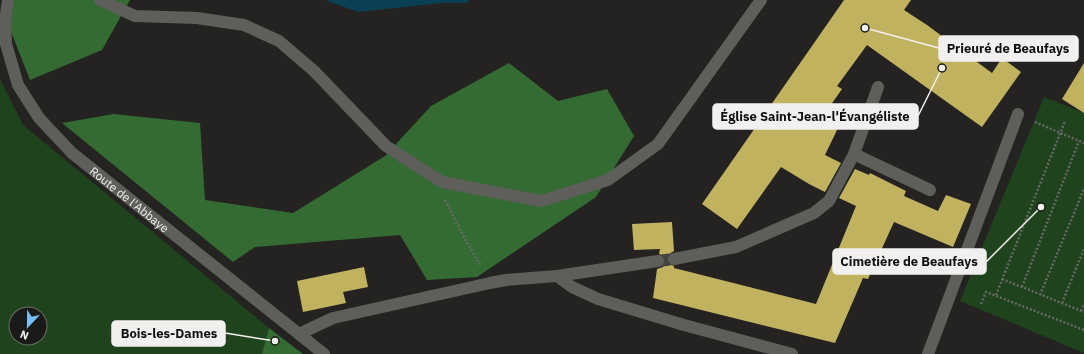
<svg xmlns="http://www.w3.org/2000/svg" width="1084" height="354" viewBox="0 0 1084 354" font-family="'IBM Plex Sans',sans-serif">
  <style>
    .green { fill: #1e431d; fill-rule: evenodd }
    .forest { fill: #336b33 }
    .water { fill: #0b4054 }
    .building { fill: #c1b260 }
    .lines { fill: none; stroke-linecap: round; stroke-linejoin: round }
    .minor-tunnel { stroke: #434240; stroke-width: 12; stroke-dasharray: 12 6; stroke-linecap: butt }
    .path { stroke: #696866; stroke-width: 2.5; stroke-dasharray: 2 2; stroke-linecap: butt }
    .minor { stroke: #5e5e5b; stroke-width: 12 }
    .labels { text-anchor: middle; dominant-baseline: central; stroke-width: 4; stroke-linejoin: round; paint-order: stroke }
    .street-label { font-size: 12px; fill: #f1f0ef; stroke: #1a1a18 }
    .leader { fill: none; stroke: #f1f0ef; stroke-width: 1.5 }
    .callout-dot { fill: #f1f0ef; stroke: #1a1a18; stroke-width: 1.5 }
    .callout { fill: #f1f0ef; stroke: #f1f0ef; stroke-width: 1.5 }
    .callout-label { font-size: 13px; text-anchor: middle; font-weight: bold; fill: #111 }
  </style>
  <rect width="100%" height="100%" fill="#242321"/>
  <path class="green" d="M 0,79 L 23,125 L 269,328 L 262,354 L 0,354 ZM 16,314 L 40,314 L 40,338 L 16,338 Z
    M 1044,97 L 1084,113 L 1084,353 L 960,301 Z"/>
  <path class="forest" d="M 13,0 L 130,0 L 102,50 L 30,80 L 10,29 Z
    M 509,63 L 558,101 L 607,89 L 634,136 L 596,197 L 477,277 L 427,280 L 400,235 L 255,247 L 233,262 L 62,123 L 114,114 L 200,123 L 205,200 L 293,213 L 385,156 L 431,106 Z
    M 269,328 L 303,354 L 262,354 Z"/>
  <path class="water" d="M 325,0 L 470,0 L 466,3 L 441,3 L 358,12 Z"/>
  <path class="building" d="M 844,0 L 911,0 L 904,10 L 927,25 L 992,73 L 1002,58 L 1021,72 L 982,127 L 867,45 L 837,86 L 842,89 L 819,122 L 837,130 L 825,155 L 841,163 L 825,192 L 809,184 L 781,167 L 737,229 L 702,204 Z
    M 1084,63 L 1084,113 L 1062,99 Z
    M 855,169 L 869,175 L 870,173 L 906,191 L 904,196 L 938,211 L 946,195 L 971,204 L 953,247 L 894,222 L 868,279 L 863,278 L 835,343 L 653,298 L 657,269 L 663,267 L 665,260 L 664,256 L 659,254 L 660,249 L 634,250 L 632,224 L 672,222 L 674,251 L 669,254 L 667,260 L 669,264 L 674,266 L 674,268 L 816,304 L 856,206 L 839,198 Z
    M 364,267 L 368,287 L 343,292 L 346,303 L 303,312 L 297,281 Z"/>
  <g class="lines">
    <path class="minor-tunnel" d="M 658,261 L 674,259"/>
    <path class="path" d="M 1035,122 L 1084,143
      M 445,200 L 465,239 L 481,266
      M 1002,279 L 1084,312
      M 1022,287 L 1079,141
      M 996,295 L 1065,121
      M 1040,295 L 1084,189
      M 1062,303 L 1084,249
      M 981,304 L 986,292 L 1084,330
      M 1081,311 L 1084,304"/>
    <g class="minor">
      <path id="s1" d="M 8,0 L 5,22 L 6,44 L 18,85 L 39,118 L 72,153 L 324,354"/>
      <path d="M 100,0 L 135,16 L 197,18 L 244,25 L 279,41 L 314,71 L 386,146 L 442,182 L 541,201 L 608,180 L 658,144 L 761,0"/>
      <path d="M 854,154 L 930,190"/>
      <path d="M 674,259 L 736,247 L 814,213 L 829,201 L 854,154 L 878,87"/>
      <path d="M 557,276 L 572,287 L 598,299 L 684,325 L 792,354"/>
      <path d="M 299,334 L 333,318 L 490,283 L 506,280 L 557,276 L 658,261"/>
      <path d="M 928,354 L 1018,114"/>
    </g>
  </g>
  <g class="labels">
    <g class="street-label">
      <text stroke="none"><textPath href="#s1" startOffset="248">Route de l'Abbaye</textPath></text>
    </g>
  </g>
  <path class="leader" d="M865 28L939 48M942 68L918 116M1041 207L986 262M275 341L225 333"/>
  <g class="callout-dot">
    <circle cx="865" cy="28" r="4"/>
    <circle cx="942" cy="68" r="4"/>
    <circle cx="1041" cy="207" r="4"/>
    <circle cx="275" cy="341" r="4"/>
  </g>
  <g class="callout">
    <rect x="939" y="36" width="139" height="25" rx="4"/>
    <rect x="713" y="104" width="205" height="25" rx="4"/>
    <rect x="833" y="249" width="153" height="25" rx="4"/>
    <rect x="112" y="321" width="113" height="25" rx="4"/>
  </g>
  <g class="callout-label">
    <text x="1008" y="53">Prieuré de Beaufays</text>
    <text x="815" y="121">Église Saint-Jean-l'Évangéliste</text>
    <text x="909" y="266">Cimetière de Beaufays</text>
    <text x="169" y="338">Bois-les-Dames</text>
  </g>
  <g transform="translate(28 326) rotate(202)"><circle r="19" fill="#1a1a18" stroke="#70706e"/>
  <path d="M0-3L7 15L0 10L-7 15Z" fill="#77bff7"/>
  <text y="-6" font-size="11" font-weight="bold" text-anchor="middle" fill="#f1f0ef">N</text>
  </g>
</svg>
